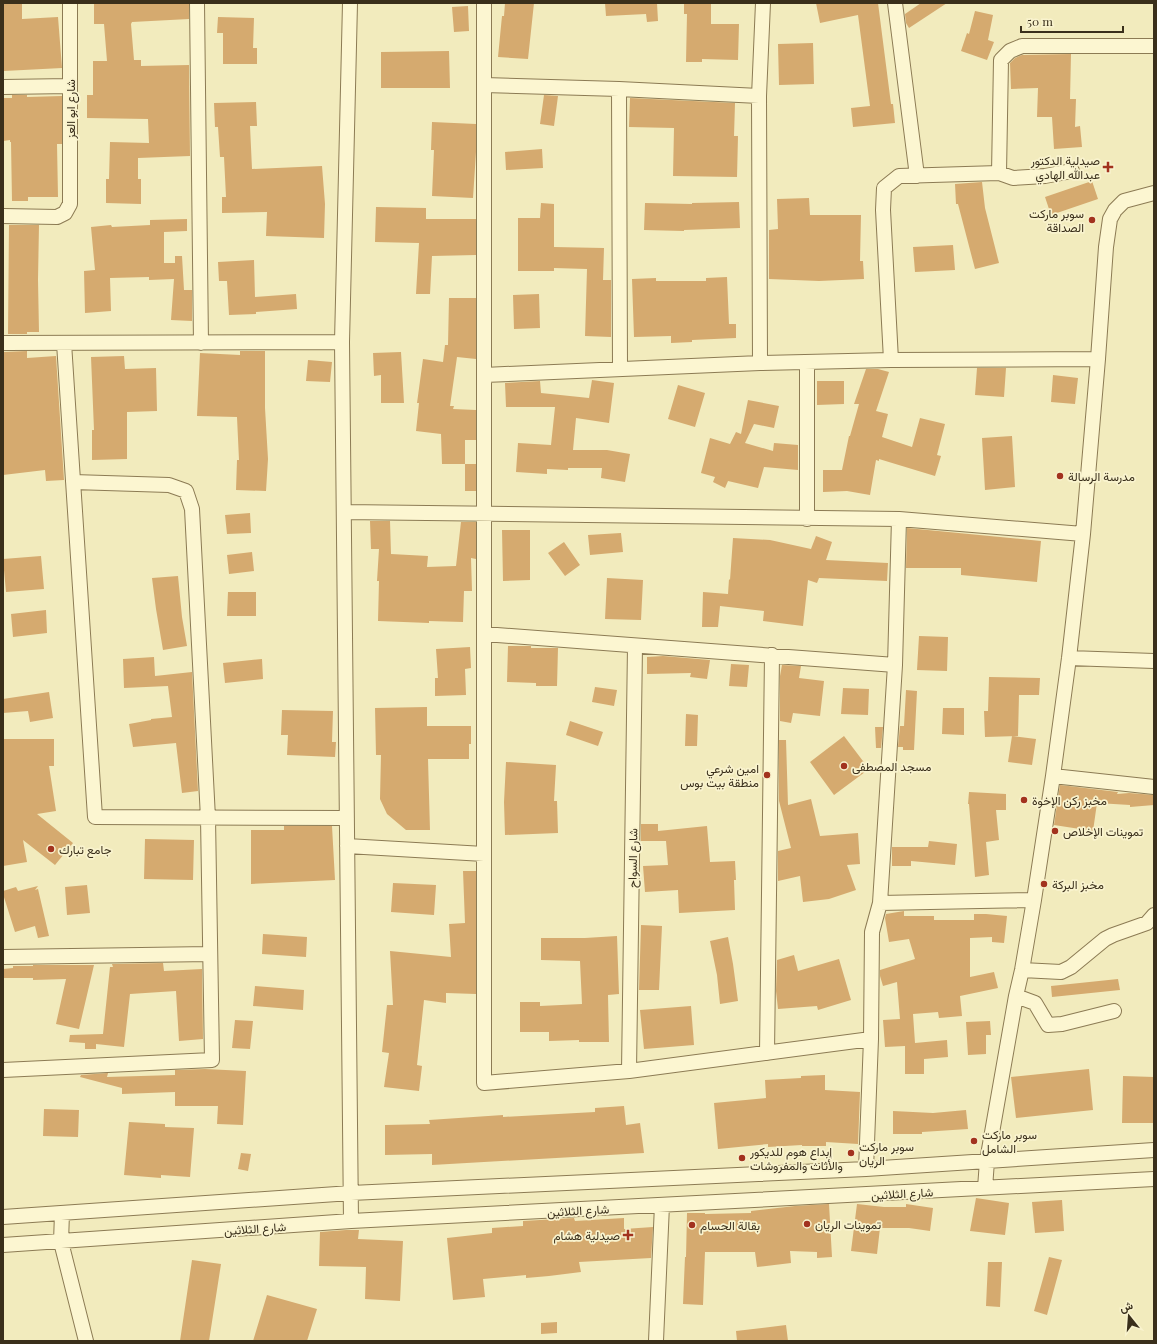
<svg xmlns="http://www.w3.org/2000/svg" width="1157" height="1344" viewBox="0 0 1157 1344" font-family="'Playfair Display',Vazirmatn,serif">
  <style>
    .building { fill: #d5aa6f }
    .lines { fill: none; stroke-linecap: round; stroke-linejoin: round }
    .minor-casing { stroke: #8c7b54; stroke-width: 16 }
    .minor { stroke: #fcf6d1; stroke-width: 14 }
    .poi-dot { fill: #a2321e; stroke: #f9f3ce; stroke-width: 1.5 }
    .labels { text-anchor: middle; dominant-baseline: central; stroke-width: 3.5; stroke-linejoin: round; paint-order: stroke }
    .street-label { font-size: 12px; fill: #3a2f1b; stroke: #f9f3ce }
    .poi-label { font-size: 12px; fill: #3a2f1b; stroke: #f9f3ce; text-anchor: start }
  </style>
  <rect width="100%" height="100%" fill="#f2ebbd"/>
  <path class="building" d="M 3,3 L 22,3 L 22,19 L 58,17 L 62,68 L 4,71 Z
    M 145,3 L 189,3 L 189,19 L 132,22 L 131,24 L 134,60 L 141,60 L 141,66 L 189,65 L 190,156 L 138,158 L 138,179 L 141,179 L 141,204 L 106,203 L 106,179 L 109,179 L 110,142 L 149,143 L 148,119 L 87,118 L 87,95 L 93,95 L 93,61 L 107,61 L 104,24 L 94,24 L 94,4 L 145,4 Z
    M 505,3 L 534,3 L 528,59 L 498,57 L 502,16 L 504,16 Z
    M 605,3 L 657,3 L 658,21 L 647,22 L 646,14 L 606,16 Z
    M 684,3 L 711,3 L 711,24 L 739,24 L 738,60 L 702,59 L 702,62 L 686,62 L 687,14 L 684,14 Z
    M 816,3 L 878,3 L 891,104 L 893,104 L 895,123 L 853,127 L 851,108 L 870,106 L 858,15 L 820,23 Z
    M 921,3 L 947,3 L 909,28 L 906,23 L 905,14 Z
    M 468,6 L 469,31 L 454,32 L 452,7 Z
    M 975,11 L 993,15 L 988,40 L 994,42 L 987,60 L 961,51 L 967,33 L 969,34 Z
    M 218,17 L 254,18 L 253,48 L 257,48 L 257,64 L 223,64 L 223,33 L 217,33 Z
    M 813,43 L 814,84 L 779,85 L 778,44 Z
    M 449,51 L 450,88 L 381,88 L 381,52 Z
    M 1071,54 L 1070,99 L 1076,99 L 1075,127 L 1080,126 L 1082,147 L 1054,149 L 1052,117 L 1037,117 L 1038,88 L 1011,89 L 1010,63 L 1015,58 L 1022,55 Z
    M 12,95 L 27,95 L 27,97 L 62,96 L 62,144 L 57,144 L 58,197 L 28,197 L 28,201 L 12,201 L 11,142 L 10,142 L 10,140 L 3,141 L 3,98 L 12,98 Z
    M 544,95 L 558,96 L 554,126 L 540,124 Z
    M 630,98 L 735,103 L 734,136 L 738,136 L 737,177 L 673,176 L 674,128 L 629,127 Z
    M 256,102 L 257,126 L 250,126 L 252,169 L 322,166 L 325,204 L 324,238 L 266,236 L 267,212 L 222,213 L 222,197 L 226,197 L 224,157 L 220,157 L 218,127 L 215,127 L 214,103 Z
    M 432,122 L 476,124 L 476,152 L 473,198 L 432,196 L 434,150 L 431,150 Z
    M 542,149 L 543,168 L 506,170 L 505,152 Z
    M 1092,181 L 1098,199 L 1051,215 L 1045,197 Z
    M 982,182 L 985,208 L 999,263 L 975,269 L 958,204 L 956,204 L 955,184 Z
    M 809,198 L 810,215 L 861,215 L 860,261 L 863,261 L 864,279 L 819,281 L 769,279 L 769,230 L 778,229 L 777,199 Z
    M 739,202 L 740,228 L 684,230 L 684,231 L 644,230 L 645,203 L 692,204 L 692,203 Z
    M 541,203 L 554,204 L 554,247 L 604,248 L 603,280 L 611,280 L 611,337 L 585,336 L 587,269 L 554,268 L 554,271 L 518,271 L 518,218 L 540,218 Z
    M 376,207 L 426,208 L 426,219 L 476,219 L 476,255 L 432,256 L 430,294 L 416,294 L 419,243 L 375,242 Z
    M 187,219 L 187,231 L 164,232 L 164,263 L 175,263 L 175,256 L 182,256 L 184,290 L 192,290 L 192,321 L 171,320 L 174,279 L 149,280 L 149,277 L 110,278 L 111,311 L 85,313 L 84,271 L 95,270 L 91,227 L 111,225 L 112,227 L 150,225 L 150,220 Z
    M 9,225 L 39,225 L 38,280 L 39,332 L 27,332 L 27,334 L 8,334 Z
    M 953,245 L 955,270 L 915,272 L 913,247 Z
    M 254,260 L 255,297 L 296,294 L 297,309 L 256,312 L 256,314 L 229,315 L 227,281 L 219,281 L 218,262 Z
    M 727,277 L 729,324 L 736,324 L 736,338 L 692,340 L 692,342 L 671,343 L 671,336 L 634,337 L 632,279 L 656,278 L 656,281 L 706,281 L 706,278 Z
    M 539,294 L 540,328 L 514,329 L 513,295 Z
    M 449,298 L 476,298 L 476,359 L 457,357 L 450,406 L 454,406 L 453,409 L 476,410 L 476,440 L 465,440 L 465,464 L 442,464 L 441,434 L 416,431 L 419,403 L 417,403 L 423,359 L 443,362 L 445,345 L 448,345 Z
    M 27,351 L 27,358 L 56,356 L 64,480 L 46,481 L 45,470 L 3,475 L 3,352 Z
    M 240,351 L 265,351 L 265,408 L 268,459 L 266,491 L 236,490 L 237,460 L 239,460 L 237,417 L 197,416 L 200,353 L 240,355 Z
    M 401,352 L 404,403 L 381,403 L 381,375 L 374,376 L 373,353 Z
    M 124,356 L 125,369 L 156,368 L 157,411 L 127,412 L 127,459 L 92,460 L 92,430 L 94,430 L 91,357 Z
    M 308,360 L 332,362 L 330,382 L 306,381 Z
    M 977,368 L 1006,368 L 1004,397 L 975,395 Z
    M 866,369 L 878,369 L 889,372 L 876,411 L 888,414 L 882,437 L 912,447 L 920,418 L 945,424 L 937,455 L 941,456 L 935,476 L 879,459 L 879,461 L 876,460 L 870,495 L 847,491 L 823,492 L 823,470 L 842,470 L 849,436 L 850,436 L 859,404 L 854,404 Z
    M 1053,375 L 1078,378 L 1075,404 L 1051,402 Z
    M 592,380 L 614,383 L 609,423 L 576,418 L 573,450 L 607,450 L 630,454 L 625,482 L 601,478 L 602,468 L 568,468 L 568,470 L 547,469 L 547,474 L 516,472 L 518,443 L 551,445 L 555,407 L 506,407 L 505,383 L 540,381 L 541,393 L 589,398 Z
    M 817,381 L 844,381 L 844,404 L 817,405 Z
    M 678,385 L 705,393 L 695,427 L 668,419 Z
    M 748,400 L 779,406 L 774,428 L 754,424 L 745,443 L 773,451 L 774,443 L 798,445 L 798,470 L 764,467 L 758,488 L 728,481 L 725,488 L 713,482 L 715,477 L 701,473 L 710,438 L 730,444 L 736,432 L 741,434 Z
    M 1012,436 L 1015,487 L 985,490 L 982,438 Z
    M 465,464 L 476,464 L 476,491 L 465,491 Z
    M 250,513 L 251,533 L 227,534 L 225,515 Z
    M 370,521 L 390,521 L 391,554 L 428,556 L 427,567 L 456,566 L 461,522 L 476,522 L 476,559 L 471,558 L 472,591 L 464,591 L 463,622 L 429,621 L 429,623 L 378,621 L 379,581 L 377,581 L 379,549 L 371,549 Z
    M 907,528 L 1041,541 L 1037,582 L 961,575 L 961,568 L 906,568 Z
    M 502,530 L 530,530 L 530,580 L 503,581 Z
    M 621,533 L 623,552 L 590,555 L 588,535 Z
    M 816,536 L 832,542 L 826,560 L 888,563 L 887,581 L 819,578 L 817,583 L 808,580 L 803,626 L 763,621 L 764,611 L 720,606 L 718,627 L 702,627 L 703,592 L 728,594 L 729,579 L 730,580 L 733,538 L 770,540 L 811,549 Z
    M 564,542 L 580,565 L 565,576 L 548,553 Z
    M 252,552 L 254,571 L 229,574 L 227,555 Z
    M 41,556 L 44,589 L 6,592 L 3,559 Z
    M 178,576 L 182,617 L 187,646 L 163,650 L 156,609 L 152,578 Z
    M 607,578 L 643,580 L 641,620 L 605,619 Z
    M 228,592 L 256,592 L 256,616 L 227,616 Z
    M 46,610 L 47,633 L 13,637 L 11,614 Z
    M 919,636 L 948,637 L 947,671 L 917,670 Z
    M 508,646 L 531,646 L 531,648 L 558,648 L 557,686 L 536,686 L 536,683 L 507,682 Z
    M 470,647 L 471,668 L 465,669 L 466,695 L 435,696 L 435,678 L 438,678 L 436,649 Z
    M 663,656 L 710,660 L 707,679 L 690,677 L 691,673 L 647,674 L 647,657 Z
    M 154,657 L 155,676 L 192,672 L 198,791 L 182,793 L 176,743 L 133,747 L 129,724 L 151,720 L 151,719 L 172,717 L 168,686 L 124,688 L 123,659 Z
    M 262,659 L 263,679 L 225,683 L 223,663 Z
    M 731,664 L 749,665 L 747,687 L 729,686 Z
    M 782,665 L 801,666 L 799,678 L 824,681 L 820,716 L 793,713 L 791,723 L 780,721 L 780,676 Z
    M 989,677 L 1040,678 L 1039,695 L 1019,695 L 1018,736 L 985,737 L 984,711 L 988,711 Z
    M 595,687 L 617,690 L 614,706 L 592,702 Z
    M 843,688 L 869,689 L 868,715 L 841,714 Z
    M 906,690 L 917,691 L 914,750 L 903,750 L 903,747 L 898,747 L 900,726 L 904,726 Z
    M 49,692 L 53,718 L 30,722 L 28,711 L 3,713 L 3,699 Z
    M 427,707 L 427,726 L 471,726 L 471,744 L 469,744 L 469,759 L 428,759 L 430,830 L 406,830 L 387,814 L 380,799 L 381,755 L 376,755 L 375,708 Z
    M 943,708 L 964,708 L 964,735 L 942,734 Z
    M 282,710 L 333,711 L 332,742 L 336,742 L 335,757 L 287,755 L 288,735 L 281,735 Z
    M 686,714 L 698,715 L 697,746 L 685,746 Z
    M 570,721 L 603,732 L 598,746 L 566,735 Z
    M 875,727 L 883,727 L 881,748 L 876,748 Z
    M 844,736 L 869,769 L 834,795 L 810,762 Z
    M 1012,736 L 1036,739 L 1032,765 L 1008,762 Z
    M 3,739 L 54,739 L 54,766 L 49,766 L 56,811 L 37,814 L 73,843 L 55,865 L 23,840 L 27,862 L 3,866 Z
    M 779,740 L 786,740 L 788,805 L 811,799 L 820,836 L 858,833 L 860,864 L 847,865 L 856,890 L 829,899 L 803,902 L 800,876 L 778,881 L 778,851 L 791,848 L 779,801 Z
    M 506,762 L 556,765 L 554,801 L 557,801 L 558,833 L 505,835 L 504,802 Z
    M 1060,785 L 1118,792 L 1117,794 L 1129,793 L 1154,795 L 1154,805 L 1130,807 L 1130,805 L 1097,803 L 1093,831 L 1054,825 Z
    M 969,792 L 1006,794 L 1006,810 L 996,810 L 999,840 L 986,842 L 989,875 L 975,877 L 969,804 L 968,804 Z
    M 641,824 L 658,824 L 658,831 L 707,826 L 710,862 L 735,861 L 736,880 L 734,880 L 735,910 L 679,913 L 678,890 L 645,892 L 643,866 L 668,865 L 666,841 L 641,841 Z
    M 284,826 L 332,826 L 335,880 L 251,884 L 251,830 L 284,830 Z
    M 145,839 L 194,840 L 193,880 L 144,879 Z
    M 929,841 L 957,844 L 955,865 L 911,861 L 911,866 L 892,866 L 892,847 L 928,847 Z
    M 463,871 L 476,871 L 476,994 L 446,993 L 446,1003 L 424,1000 L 417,1065 L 422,1066 L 419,1091 L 384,1087 L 389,1053 L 382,1052 L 387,1005 L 393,1005 L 390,951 L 451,957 L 449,924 L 465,923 Z
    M 393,883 L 436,885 L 434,915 L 391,912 Z
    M 87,885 L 90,913 L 67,915 L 65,887 Z
    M 38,886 L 35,890 L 38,889 L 49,936 L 38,938 L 35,926 L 15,932 L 3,894 L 3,891 L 16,887 L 18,891 Z
    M 904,911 L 904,916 L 934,916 L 934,920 L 974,920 L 974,914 L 986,914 L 1007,916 L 1004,943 L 992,942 L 992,937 L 970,938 L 970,977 L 994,972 L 998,988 L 960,996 L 962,1016 L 939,1018 L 938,1012 L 913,1014 L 915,1043 L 947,1040 L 948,1057 L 924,1059 L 924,1074 L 905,1074 L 905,1046 L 885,1047 L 883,1020 L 900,1019 L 897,982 L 883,986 L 880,976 L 880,970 L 915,959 L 909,939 L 889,942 L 885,918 L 886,914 Z
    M 641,925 L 662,926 L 659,990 L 639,990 Z
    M 263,934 L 307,937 L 306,957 L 262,954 Z
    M 617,936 L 619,994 L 608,995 L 609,1042 L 579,1042 L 579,1040 L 549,1041 L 549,1032 L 520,1032 L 520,1002 L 540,1002 L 540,1006 L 582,1004 L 580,961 L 541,960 L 541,938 L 585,938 Z
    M 728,937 L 733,964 L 738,1001 L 720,1004 L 717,975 L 710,941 Z
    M 794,955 L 798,971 L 839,959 L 851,1000 L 818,1010 L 817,1006 L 778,1009 L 776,991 L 777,960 Z
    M 163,963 L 164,971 L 202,969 L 203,1039 L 179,1041 L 176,991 L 130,994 L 124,1047 L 96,1044 L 96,1049 L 85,1049 L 85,1043 L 69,1042 L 70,1035 L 103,1034 L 110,967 L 113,967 L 112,964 Z
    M 33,965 L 94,965 L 79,1029 L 56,1024 L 66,979 L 33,980 L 33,978 L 3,978 L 3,969 L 13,968 L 13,966 L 33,966 Z
    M 1118,979 L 1120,990 L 1052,997 L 1051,986 Z
    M 255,986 L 304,990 L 303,1010 L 253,1006 Z
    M 691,1006 L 694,1045 L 644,1049 L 640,1010 Z
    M 235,1020 L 253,1021 L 250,1049 L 232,1048 Z
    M 990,1021 L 991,1035 L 986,1035 L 986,1054 L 968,1055 L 966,1022 Z
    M 205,1069 L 246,1071 L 243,1125 L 217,1124 L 218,1106 L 175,1106 L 175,1092 L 122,1094 L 122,1088 L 80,1077 L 81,1075 L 108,1073 L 107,1077 L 175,1075 L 175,1070 Z
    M 1089,1069 L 1093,1110 L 1016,1118 L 1011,1077 Z
    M 825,1075 L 825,1090 L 860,1092 L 858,1144 L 826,1142 L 826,1146 L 802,1146 L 802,1145 L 768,1147 L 768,1144 L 718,1149 L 714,1103 L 766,1098 L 765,1080 L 801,1078 L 801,1076 Z
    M 1123,1076 L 1154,1077 L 1154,1123 L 1122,1123 Z
    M 624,1106 L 626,1125 L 640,1123 L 644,1153 L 432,1165 L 432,1154 L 385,1155 L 385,1125 L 430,1124 L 429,1120 L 503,1115 L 503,1117 L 595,1112 L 595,1108 Z
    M 44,1109 L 79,1110 L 78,1137 L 43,1136 Z
    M 966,1110 L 968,1129 L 922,1132 L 922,1134 L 893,1134 L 893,1111 L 933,1113 Z
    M 129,1122 L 165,1124 L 165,1127 L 194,1128 L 190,1177 L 161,1175 L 161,1178 L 124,1175 Z
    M 241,1153 L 251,1154 L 248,1171 L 238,1169 Z
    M 976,1198 L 1009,1203 L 1005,1235 L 970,1231 Z
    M 1062,1200 L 1064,1231 L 1035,1233 L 1032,1202 Z
    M 829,1204 L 832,1257 L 817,1258 L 817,1252 L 790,1251 L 791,1263 L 757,1267 L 755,1252 L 705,1252 L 703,1305 L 683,1304 L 685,1257 L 686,1257 L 687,1213 L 705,1213 L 705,1214 L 751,1213 L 751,1211 L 795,1206 Z
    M 857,1204 L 884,1207 L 906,1207 L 906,1204 L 933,1208 L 930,1231 L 909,1228 L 880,1228 L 877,1254 L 851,1251 Z
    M 574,1218 L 575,1221 L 624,1218 L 624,1229 L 653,1227 L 651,1258 L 579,1262 L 581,1272 L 549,1276 L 526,1278 L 526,1275 L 483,1279 L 485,1297 L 453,1300 L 447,1238 L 492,1233 L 492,1228 L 523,1226 L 523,1221 Z
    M 346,1230 L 359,1230 L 358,1239 L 403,1241 L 400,1301 L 365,1299 L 366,1267 L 319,1266 L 320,1232 Z
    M 1049,1257 L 1062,1260 L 1047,1315 L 1034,1311 Z
    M 192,1260 L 221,1264 L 209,1341 L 180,1341 Z
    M 988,1262 L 1002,1262 L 1000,1307 L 986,1306 Z
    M 267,1295 L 317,1309 L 307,1341 L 253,1341 Z
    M 557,1322 L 557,1333 L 541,1334 L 541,1323 Z
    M 786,1325 L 788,1341 L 737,1341 L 736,1331 Z"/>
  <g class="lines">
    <g class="minor-casing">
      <path id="minor" d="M 197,3 L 201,343
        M 350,3 L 342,342 L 351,1221
        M 484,3 L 484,1083 L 629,1071 L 871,1039
        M 895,3 L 917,176
        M 484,85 L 619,89 L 759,96
        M 3,87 L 70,86
        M 619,89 L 620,368
        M 999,173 L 1001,60 L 1010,51 L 1022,46 L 1154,46
        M 3,216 L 57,217 L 65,213 L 70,204 L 70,3
        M 3,343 L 342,342
        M 64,343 L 95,817 L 347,818
        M 891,360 L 883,210 L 884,188 L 899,176 L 999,173 L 1013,178 L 1045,176 L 1072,171
        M 760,363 L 759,96 L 763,3
        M 484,375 L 760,363 L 891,360 L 1098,359
        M 344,512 L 899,519 L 1083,534
        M 807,519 L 807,362
        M 484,634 L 895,665
        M 1069,658 L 1154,661
        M 1053,776 L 1154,787
        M 347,846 L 484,854
        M 880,903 L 1034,900
        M 3,957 L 210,954
        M 1022,970 L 1061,972 L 1071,967 L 1105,939 L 1113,935 L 1147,923 L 1154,915
        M 1016,996 L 1035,1003 L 1048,1025 L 1062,1024 L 1114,1011
        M 767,1053 L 772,655
        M 3,1070 L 212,1060 L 208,818 L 192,509 L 186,491 L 169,485 L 73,482
        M 629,1071 L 635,646
        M 866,1169 L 871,1039 L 872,932 L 880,903 L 895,665 L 899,519
        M 985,1188 L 987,1161 L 1016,996 L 1022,970 L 1034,900 L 1053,776 L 1069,658 L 1083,534 L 1098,359 L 1106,247 L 1110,219 L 1115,210 L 1124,201 L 1154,193
        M 62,1213 L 61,1242 L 86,1341
        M 3,1217 L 351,1193 L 866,1169 L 1154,1150
        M 3,1245 L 351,1221 L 1154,1179
        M 656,1341 L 662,1205"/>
    </g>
    <use href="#minor" class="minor"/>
  </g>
  <g class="poi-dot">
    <path d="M1106 161h4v4h4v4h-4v4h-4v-4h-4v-4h4z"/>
    <circle cx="1092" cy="220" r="4"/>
    <circle cx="1060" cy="476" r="4"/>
    <circle cx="844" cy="766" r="4"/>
    <circle cx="767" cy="775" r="4"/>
    <circle cx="1024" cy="800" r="4"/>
    <circle cx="1055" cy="831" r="4"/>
    <circle cx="51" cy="849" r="4"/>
    <circle cx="1044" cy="884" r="4"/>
    <circle cx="974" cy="1141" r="4"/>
    <circle cx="851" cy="1153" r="4"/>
    <circle cx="742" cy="1158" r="4"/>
    <circle cx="807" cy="1224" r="4"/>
    <circle cx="692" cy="1225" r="4"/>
    <path d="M626 1229h4v4h4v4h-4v4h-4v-4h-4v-4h4z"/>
  </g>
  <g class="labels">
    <g class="street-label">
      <text transform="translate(70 109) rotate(-90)">شارع ابو العز</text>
      <text transform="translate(632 858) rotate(-89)">شارع السواح</text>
      <text transform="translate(902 1193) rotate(-3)">شارع الثلاثين</text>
      <text transform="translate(578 1210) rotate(-3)">شارع الثلاثين</text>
      <text transform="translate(255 1228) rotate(-4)">شارع الثلاثين</text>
    </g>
    <g class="poi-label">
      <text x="1100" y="160" text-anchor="end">صيدلية الدكتور<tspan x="1100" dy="14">عبدالله الهادي</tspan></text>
      <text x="1084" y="213" text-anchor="end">سوبر ماركت<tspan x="1084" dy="14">الصداقة</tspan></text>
      <text x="1068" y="476">مدرسة الرسالة</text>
      <text x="852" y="766">مسجد المصطفى</text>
      <text x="759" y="768" text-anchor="end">امين شرعي<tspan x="759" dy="14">منطقة بيت بوس</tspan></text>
      <text x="1032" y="800">مخبز ركن الإخوة</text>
      <text x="1063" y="831">تموينات الإخلاص</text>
      <text x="59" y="849">جامع تبارك</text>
      <text x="1052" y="884">مخبز البركة</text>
      <text x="982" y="1134">سوبر ماركت<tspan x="982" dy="14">الشامل</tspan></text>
      <text x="859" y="1146">سوبر ماركت<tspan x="859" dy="14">الريان</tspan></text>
      <text x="750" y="1151">إبداع هوم للديكور<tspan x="750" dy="14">والأثاث والمفروشات</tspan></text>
      <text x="815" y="1224">تموينات الريان</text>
      <text x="700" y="1225">بقالة الحسام</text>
      <text x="620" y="1235" text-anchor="end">صيدلية هشام</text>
    </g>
  </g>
  <rect width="1157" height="1344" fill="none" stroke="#3a2f1b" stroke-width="8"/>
  <g transform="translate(1129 1316) rotate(343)" stroke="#f9f3ce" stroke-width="3" paint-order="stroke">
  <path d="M0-3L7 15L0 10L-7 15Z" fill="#3a2f1b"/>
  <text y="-6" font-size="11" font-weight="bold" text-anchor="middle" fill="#3a2f1b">ش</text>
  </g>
  <path d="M1021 26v6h102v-6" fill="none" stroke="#3a2f1b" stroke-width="2"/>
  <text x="1027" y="26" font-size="12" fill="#3a2f1b" stroke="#f9f3ce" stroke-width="3" paint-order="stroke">50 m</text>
</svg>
